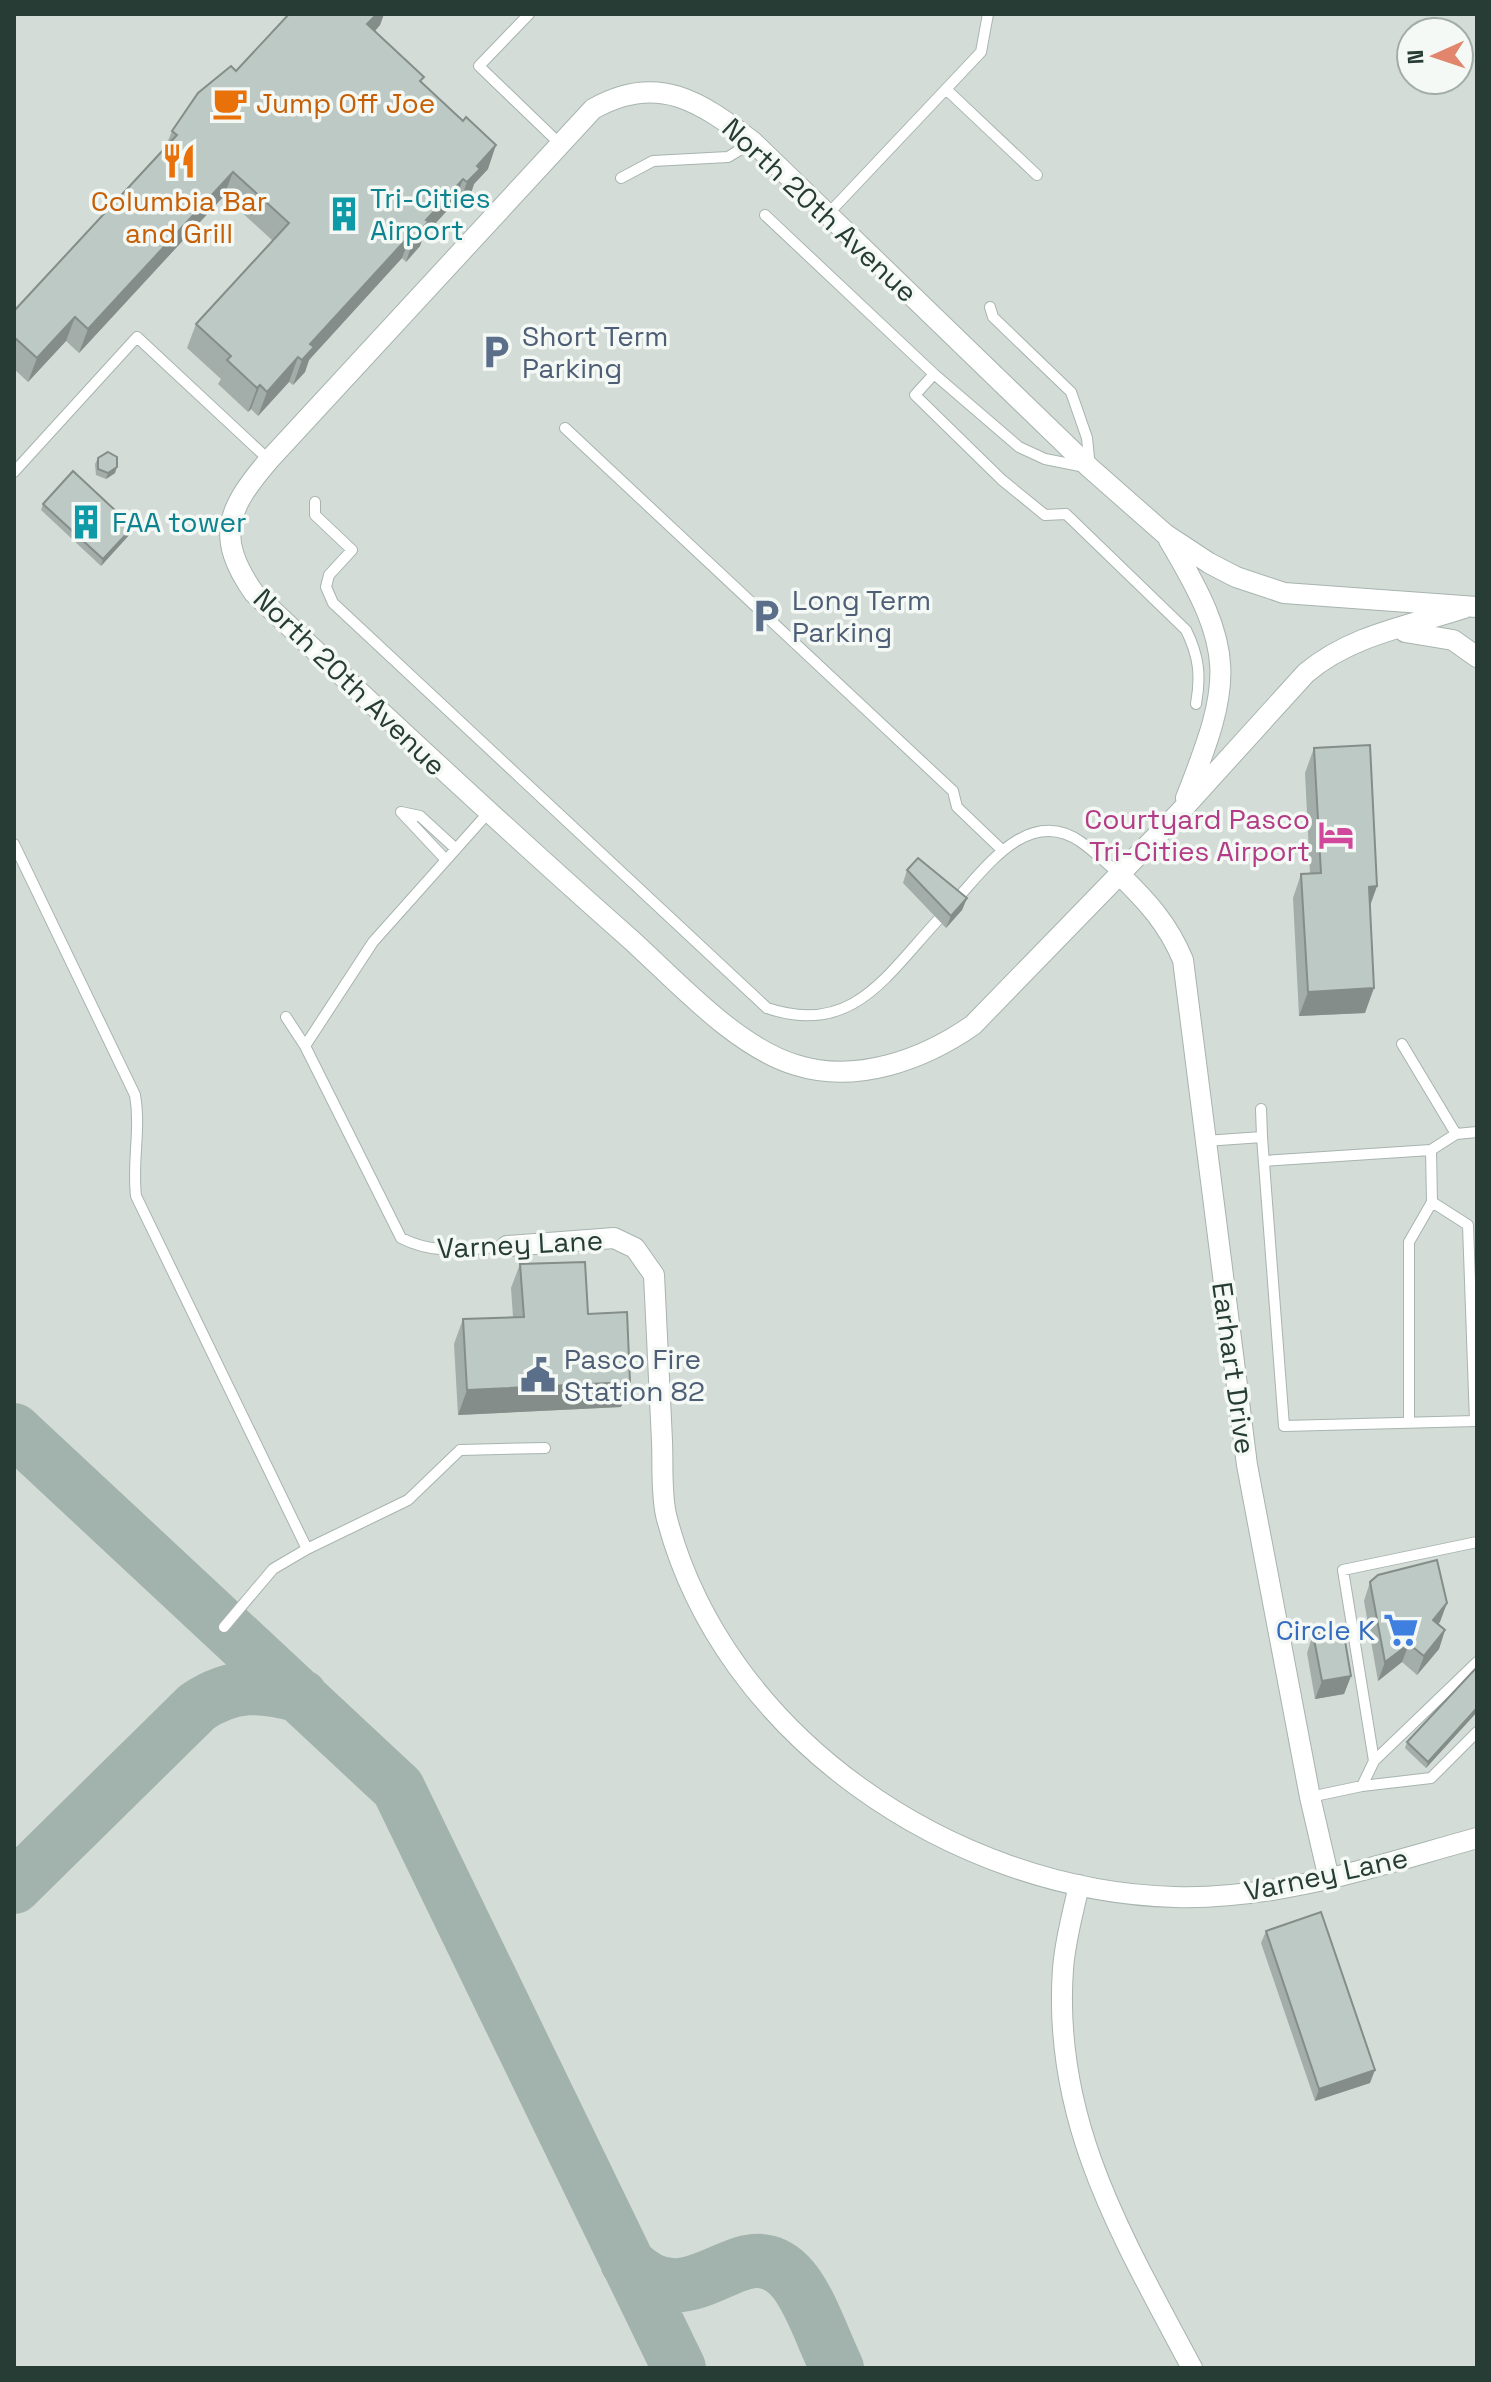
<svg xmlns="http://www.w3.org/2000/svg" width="1491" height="2382" viewBox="0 0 1491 2382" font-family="'Space Grotesk',sans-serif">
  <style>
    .built { fill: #d3dcd7; fill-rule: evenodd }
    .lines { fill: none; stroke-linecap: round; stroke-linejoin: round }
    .taxiway { stroke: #a2b2ac; stroke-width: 54 }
    .service-casing { stroke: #a7b4af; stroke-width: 12 }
    .minor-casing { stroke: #a7b4af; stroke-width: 22 }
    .service { stroke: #fff; stroke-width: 10 }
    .minor { stroke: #fff; stroke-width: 20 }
    .wall { fill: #a3ada9 }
    .shaded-wall { fill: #848d89 }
    .building { fill: #bdc9c4; stroke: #848d89; stroke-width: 2 }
    .labels { text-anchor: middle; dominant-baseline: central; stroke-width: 7; stroke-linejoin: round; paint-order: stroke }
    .food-label { font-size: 28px; fill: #c56008; stroke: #f5f9f6; text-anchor: start }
    .culture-label { font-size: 28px; fill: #0d838f; stroke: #f5f9f6; text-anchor: start }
    .street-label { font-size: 28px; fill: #263c35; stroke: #f5f9f6 }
    .service-label { font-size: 28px; fill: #4e5e75; stroke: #f5f9f6; text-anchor: start }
    .hotel-label { font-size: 28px; fill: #b23c85; stroke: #f5f9f6; text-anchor: end }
    .shop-label { font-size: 28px; fill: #366cbe; stroke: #f5f9f6; text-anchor: end }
  </style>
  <rect width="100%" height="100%" fill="#e4ece8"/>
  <path class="built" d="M 14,14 L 1477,14 L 1477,2368 L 14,2368 ZM 1411,32 L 1459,32 L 1459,80 L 1411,80 Z"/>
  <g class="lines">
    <path class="taxiway" d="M 14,1430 L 398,1788 L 679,2368
      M 14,1887 L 197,1707 C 232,1683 262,1685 301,1696
      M 627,2262 C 692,2329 739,2225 789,2275 C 809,2295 824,2342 837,2368"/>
    <g class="service-casing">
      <path id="service" d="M 529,14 L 479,66 L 560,144
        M 948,91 L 1037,175
        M 621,178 L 653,161 L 728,157 L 753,142
        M 828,214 L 981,52 L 988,14
        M 765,215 L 934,374 L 915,395 L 1002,480 L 1045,515 L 1066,514 L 1186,630 C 1199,656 1201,676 1196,704
        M 934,374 L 1019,447 L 1045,459 L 1090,468 L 1087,438 L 1071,392 L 993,317 L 990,307
        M 565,428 L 953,791 L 957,807 L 1002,850
        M 14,472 L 137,337 L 269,460
        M 315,502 L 315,515 L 352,550 L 329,575 L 326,587 L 333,603 L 767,1008 C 852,1037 886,976 938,920
        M 401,812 L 420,816 L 456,849
        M 401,812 L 446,860
        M 14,844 L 135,1095 C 141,1129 132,1161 136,1196 L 307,1549 L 408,1500 L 460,1450 L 545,1448
        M 954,902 C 985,869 1028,805 1081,842 C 1094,851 1106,863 1119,874
        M 286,1017 L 305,1046 L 401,1238 C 436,1256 470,1249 507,1246
        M 1402,1044 L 1456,1134
        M 305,1046 L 373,942 L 488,813
        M 1262,1137 L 1284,1426 L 1475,1421 L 1468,1225 L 1432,1202 L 1431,1150 L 1264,1161
        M 1205,1141 L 1262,1137 L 1261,1109
        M 1431,1150 L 1456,1134 L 1477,1132
        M 1409,1423 L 1409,1242 L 1432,1202
        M 224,1627 L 273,1569 L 307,1549
        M 1374,1761 L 1343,1570 L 1477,1542
        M 1362,1786 L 1431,1778 L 1477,1732
        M 1310,1797 L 1362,1786 L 1374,1761 L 1477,1662"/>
    </g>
    <g class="minor-casing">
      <path id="minor" d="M 1169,540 C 1236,652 1233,679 1186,798
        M 1464,608 C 1409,626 1351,635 1306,673 L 1180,812 L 973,1025 C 923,1060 856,1084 796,1065 C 735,1047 675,979 628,937 C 501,825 377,709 254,593 C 214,536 228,508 269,460 L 593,109 C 658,72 701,102 753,142 L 1090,468 L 1165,534 L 1209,563 L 1236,577 L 1284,593 L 1477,607
        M 1405,632 L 1453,640 L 1477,657
        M 1119,874 C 1147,901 1168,924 1183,960 L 1247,1465 L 1310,1797 L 1329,1879
        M 507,1246 L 614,1238 L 635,1248 L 654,1275 C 657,1330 659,1386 662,1441 C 663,1465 661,1492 666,1515 C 722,1736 953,1891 1175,1897 C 1279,1900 1379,1865 1477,1838
        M 1079,1885 C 1073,1913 1065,1940 1063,1969 C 1052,2122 1123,2238 1192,2368"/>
    </g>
    <use href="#service" class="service"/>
    <use href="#minor" class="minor"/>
  </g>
  <path class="wall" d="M 289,14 L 384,14 L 380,25 L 375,31 L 422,83 L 488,169 L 474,184 L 471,193 L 458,207 L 454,203 L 423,237 L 420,246 L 406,262 L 402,258 L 309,360 L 305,372 L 293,385 L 289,382 L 258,416 L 251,409 L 248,412 L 218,384 L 221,379 L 187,348 L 196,324 L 273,241 L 224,196 L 79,353 L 66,341 L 28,382 L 14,369 L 14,311 L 166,146 L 172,131 L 236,71 Z
    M 98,458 L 115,473 L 106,479 L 96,475 L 95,464 Z
    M 43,504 L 133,527 L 131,533 L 101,566 L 41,510 Z
    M 1314,748 L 1377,886 L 1370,906 L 1365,1013 L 1299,1016 L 1293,898 L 1301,874 L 1310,873 L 1305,773 Z
    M 907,870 L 967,898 L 962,910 L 946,928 L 903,883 Z
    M 520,1264 L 588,1314 L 630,1382 L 621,1407 L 458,1415 L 454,1344 L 463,1319 L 513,1317 L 511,1288 Z
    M 1370,1582 L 1447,1603 L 1438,1624 L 1445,1630 L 1439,1649 L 1417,1675 L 1402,1662 L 1378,1681 L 1364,1601 Z
    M 1313,1634 L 1351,1676 L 1344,1694 L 1315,1699 L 1307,1653 Z
    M 1477,1667 L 1477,1712 L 1426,1768 L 1405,1748 L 1407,1742 Z
    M 1266,1931 L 1370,2083 L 1315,2101 L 1261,1943 Z"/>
  <path class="shaded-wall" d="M 377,14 L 384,14 L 380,25 L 359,49 L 367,24 Z
    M 496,145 L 488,169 L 474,184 L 471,193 L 458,207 L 467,182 L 477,166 Z
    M 233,172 L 224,196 L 79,353 L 88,329 Z
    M 463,179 L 454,203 L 423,237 L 420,246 L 406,262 L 414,237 L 426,220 Z
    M 411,234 L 402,258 L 309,360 L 305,372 L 293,385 L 302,360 L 310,344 Z
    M 75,317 L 66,341 L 28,382 L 37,358 Z
    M 298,357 L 289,382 L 258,416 L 267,392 Z
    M 260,385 L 251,409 L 248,412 L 257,388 Z
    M 117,467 L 115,473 L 106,479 L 108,473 Z
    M 133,527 L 131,533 L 101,566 L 103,559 Z
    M 1377,886 L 1368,911 L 1369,887 Z
    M 967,898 L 962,910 L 946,928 L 951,916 Z
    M 1374,988 L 1365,1013 L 1299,1016 L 1308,992 Z
    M 630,1382 L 621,1407 L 458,1415 L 467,1390 Z
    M 1447,1603 L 1440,1622 L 1426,1639 L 1433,1620 Z
    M 1445,1630 L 1439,1649 L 1417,1675 L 1424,1656 Z
    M 1409,1644 L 1402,1662 L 1378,1681 L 1385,1662 Z
    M 1351,1676 L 1344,1694 L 1315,1699 L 1322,1681 Z
    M 1477,1708 L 1477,1712 L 1426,1768 L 1428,1762 Z
    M 1375,2070 L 1370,2083 L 1315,2101 L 1319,2089 Z"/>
  <path class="building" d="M 289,14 L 377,14 L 367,24 L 424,77 L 420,81 L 463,121 L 466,117 L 496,145 L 477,166 L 480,169 L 467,182 L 463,179 L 426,220 L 429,221 L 414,237 L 411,234 L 310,344 L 314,347 L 302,360 L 298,357 L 267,392 L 260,385 L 257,388 L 227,360 L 231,356 L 196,324 L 289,223 L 233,172 L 88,329 L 75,317 L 37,358 L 14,337 L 14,311 L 177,135 L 172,131 L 198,93 L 231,66 L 236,71 Z
    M 108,452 L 117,457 L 117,467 L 108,473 L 98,469 L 98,458 Z
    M 73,471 L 133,527 L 103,559 L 43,504 Z
    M 1370,745 L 1377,886 L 1369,887 L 1374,988 L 1308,992 L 1301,874 L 1321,873 L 1314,748 Z
    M 918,858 L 967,898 L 951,916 L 907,870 Z
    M 585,1262 L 588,1314 L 627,1312 L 630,1382 L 467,1390 L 463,1319 L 524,1317 L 520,1264 Z
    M 1437,1560 L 1447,1603 L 1433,1620 L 1445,1630 L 1424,1656 L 1409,1644 L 1385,1662 L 1370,1582 L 1378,1575 Z
    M 1343,1629 L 1351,1676 L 1322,1681 L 1313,1634 Z
    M 1477,1667 L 1477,1708 L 1428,1762 L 1407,1742 Z
    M 1321,1912 L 1375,2070 L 1319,2089 L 1266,1931 Z"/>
  <defs>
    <g id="cafe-bare" transform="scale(2.76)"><path d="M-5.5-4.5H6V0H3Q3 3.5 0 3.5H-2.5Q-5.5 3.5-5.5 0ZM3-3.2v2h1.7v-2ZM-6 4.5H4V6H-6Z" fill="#e8710a" stroke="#f5f9f6" stroke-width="2.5" paint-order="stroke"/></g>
    <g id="restaurant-bare" transform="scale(2.76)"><path d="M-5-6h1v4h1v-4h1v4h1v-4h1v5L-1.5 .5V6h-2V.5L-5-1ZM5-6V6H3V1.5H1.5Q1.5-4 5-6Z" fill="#e8710a" stroke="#f5f9f6" stroke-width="2.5" paint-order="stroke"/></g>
    <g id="building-bare" transform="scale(2.76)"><path d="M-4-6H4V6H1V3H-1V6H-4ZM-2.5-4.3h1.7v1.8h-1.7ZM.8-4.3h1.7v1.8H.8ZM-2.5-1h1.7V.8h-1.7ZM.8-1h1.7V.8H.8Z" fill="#0f9aa8" stroke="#f5f9f6" stroke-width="2.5" paint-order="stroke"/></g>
    <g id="parking-bare" transform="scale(2.76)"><path d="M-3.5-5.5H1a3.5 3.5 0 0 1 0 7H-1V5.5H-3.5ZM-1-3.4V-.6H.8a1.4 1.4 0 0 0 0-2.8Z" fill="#5c6f8a" stroke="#f5f9f6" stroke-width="2.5" paint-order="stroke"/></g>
    <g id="hotel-bare" transform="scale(2.76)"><path d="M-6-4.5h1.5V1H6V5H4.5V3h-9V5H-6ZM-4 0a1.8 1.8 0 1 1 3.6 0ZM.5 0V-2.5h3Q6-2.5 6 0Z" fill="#d1479c" stroke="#f5f9f6" stroke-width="2.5" paint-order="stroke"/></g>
    <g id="civic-bare" transform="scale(2.76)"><path d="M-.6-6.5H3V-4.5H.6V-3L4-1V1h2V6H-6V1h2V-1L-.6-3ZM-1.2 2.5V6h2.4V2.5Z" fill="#5c6f8a" stroke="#f5f9f6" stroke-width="2.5" paint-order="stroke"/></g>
    <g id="supermarket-bare" transform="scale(2.76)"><path d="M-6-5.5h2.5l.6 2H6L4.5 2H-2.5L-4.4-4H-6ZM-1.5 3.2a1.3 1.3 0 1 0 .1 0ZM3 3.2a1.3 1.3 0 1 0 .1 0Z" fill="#3f7fe0" stroke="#f5f9f6" stroke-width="2.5" paint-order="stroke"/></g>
  </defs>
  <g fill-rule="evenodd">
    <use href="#cafe-bare" x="230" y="103"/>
    <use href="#restaurant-bare" x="179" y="161"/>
    <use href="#building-bare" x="344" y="214"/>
    <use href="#parking-bare" x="496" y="352"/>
    <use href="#building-bare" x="86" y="522"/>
    <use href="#parking-bare" x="766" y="616"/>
    <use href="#hotel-bare" x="1336" y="835"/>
    <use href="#civic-bare" x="538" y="1375"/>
    <use href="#supermarket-bare" x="1401" y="1630"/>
  </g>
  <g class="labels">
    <g class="food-label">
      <text x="256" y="103">Jump Off Joe</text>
      <text x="179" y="201" text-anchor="middle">Columbia Bar<tspan x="179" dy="32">and Grill</tspan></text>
    </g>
    <g class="culture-label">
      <text x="370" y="198">Tri-Cities<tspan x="370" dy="32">Airport</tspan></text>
      <text x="112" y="522">FAA tower</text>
    </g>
    <g class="street-label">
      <text transform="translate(820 210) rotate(43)">North 20th Avenue</text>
      <text transform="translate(350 682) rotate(44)">North 20th Avenue</text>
      <text transform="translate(520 1244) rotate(-3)">Varney Lane</text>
      <text transform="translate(1234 1368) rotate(82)">Earhart Drive</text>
      <text transform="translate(1326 1874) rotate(-12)">Varney Lane</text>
    </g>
    <g class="service-label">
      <text x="522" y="336">Short Term<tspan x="522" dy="32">Parking</tspan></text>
      <text x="792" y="600">Long Term<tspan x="792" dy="32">Parking</tspan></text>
      <text x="564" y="1359">Pasco Fire<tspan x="564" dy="32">Station 82</tspan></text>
    </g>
    <g class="hotel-label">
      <text x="1310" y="819">Courtyard Pasco<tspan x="1310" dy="32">Tri-Cities Airport</tspan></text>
    </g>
    <g class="shop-label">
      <text x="1375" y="1630">Circle K</text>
    </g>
  </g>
  <rect width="1491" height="2382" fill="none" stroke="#263c35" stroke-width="32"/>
  <g transform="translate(1435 56) rotate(267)"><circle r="38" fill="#f5f9f6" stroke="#a2ada9" stroke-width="2"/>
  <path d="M0-6L14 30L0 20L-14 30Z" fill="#e1856d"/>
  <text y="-12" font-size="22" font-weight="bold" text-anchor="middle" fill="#263c35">N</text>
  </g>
</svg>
